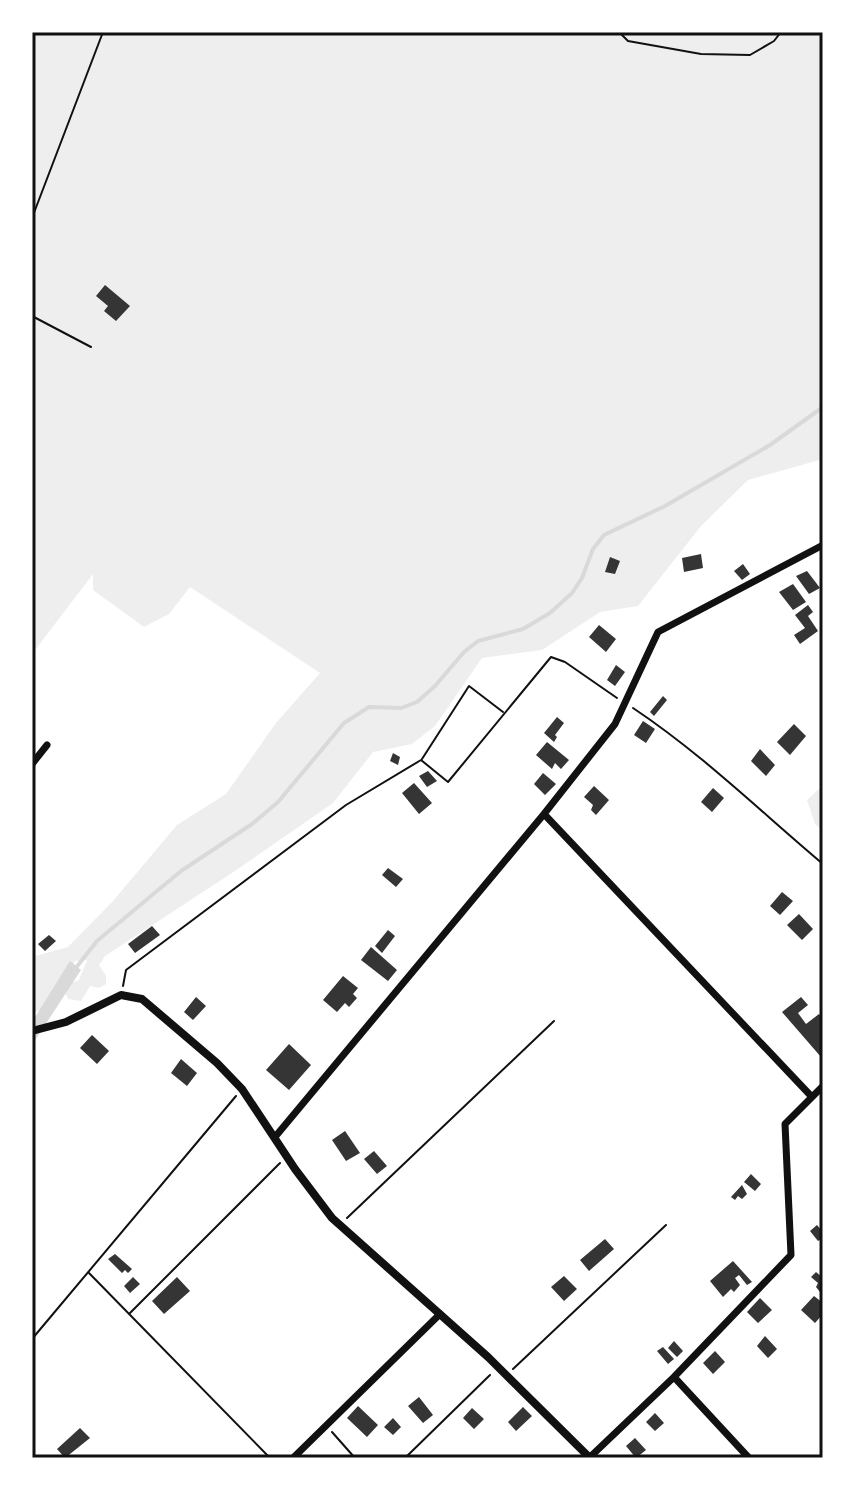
<svg xmlns="http://www.w3.org/2000/svg" width="855" height="1490" viewBox="0 0 855 1490" font-family="'PT Sans Narrow',sans-serif">
  <style>
    .green { fill: #eee }
    .water { fill: #d9d9d9 }
    .lines { fill: none; stroke-linecap: round; stroke-linejoin: round }
    .stream { stroke: #d9d9d9; stroke-width: 4 }
    .building { fill: #353535 }
    .path { stroke: #111; stroke-width: 2 }
    .minor { stroke: #111; stroke-width: 7 }
    .tertiary { stroke: #111; stroke-width: 8 }
    .neatline { fill: none; stroke: #111; stroke-width: 3 }
  </style>
  <rect width="100%" height="100%" fill="#fff"/>
  <path class="green" d="M 32,32 L 823,32 L 823,459 L 748,480 L 701,526 L 638,606 L 600,612 L 542,650 L 482,658 L 435,726 L 412,744 L 373,752 L 333,803 L 235,871 L 105,956 L 99,965 L 106,976 L 106,984 L 99,988 L 90,986 L 81,1001 L 68,999 L 64,990 L 69,984 L 79,980 L 87,960 L 75,961 L 52,1009 L 32,1012 L 32,957 L 68,947 L 113,901 L 177,825 L 226,794 L 276,723 L 320,673 L 190,587 L 169,614 L 144,627 L 93,590 L 93,574 L 32,654 Z
    M 823,785 L 823,831 L 815,824 L 807,800 Z"/>
  <path class="water" d="M 70,961 L 81,970 L 32,1045 L 32,1022 Z"/>
  <g class="lines">
    <path class="stream" d="M 75,969 L 97,941 L 181,871 L 252,824 L 278,802 L 344,723 L 369,707 L 401,708 L 417,702 L 435,686 L 464,652 L 478,641 L 523,629 L 550,613 L 572,593 L 582,578 L 593,549 L 604,535 L 665,506 L 770,445 L 823,407"/>
  </g>
  <path class="building" d="M 105,285 L 130,306 L 116,321 L 104,311 L 108,306 L 96,296 Z
    M 701,554 L 703,568 L 684,572 L 682,558 Z
    M 610,557 L 620,561 L 615,574 L 605,572 Z
    M 743,564 L 750,574 L 742,580 L 734,571 Z
    M 807,571 L 820,588 L 809,594 L 796,576 Z
    M 793,584 L 806,602 L 793,610 L 779,592 Z
    M 808,605 L 813,612 L 808,616 L 818,631 L 800,644 L 794,635 L 805,628 L 795,615 Z
    M 599,625 L 616,639 L 606,652 L 589,637 Z
    M 616,665 L 625,672 L 615,686 L 607,680 Z
    M 663,696 L 667,700 L 654,716 L 650,712 Z
    M 557,717 L 564,723 L 555,735 L 557,737 L 554,742 L 544,733 Z
    M 643,721 L 655,729 L 646,743 L 634,735 Z
    M 794,724 L 806,736 L 790,755 L 777,742 Z
    M 547,742 L 569,760 L 561,769 L 555,763 L 552,769 L 536,755 Z
    M 760,749 L 775,765 L 766,776 L 751,761 Z
    M 393,753 L 400,757 L 398,765 L 390,761 Z
    M 428,771 L 437,781 L 427,787 L 419,776 Z
    M 543,773 L 556,784 L 545,795 L 534,784 Z
    M 414,783 L 432,803 L 419,814 L 402,793 Z
    M 594,786 L 609,800 L 596,815 L 591,810 L 593,805 L 584,797 Z
    M 713,788 L 724,798 L 712,812 L 701,802 Z
    M 388,868 L 403,879 L 396,887 L 382,875 Z
    M 782,892 L 793,901 L 780,915 L 770,906 Z
    M 799,914 L 813,929 L 802,940 L 787,925 Z
    M 152,926 L 160,935 L 135,953 L 128,944 Z
    M 388,930 L 395,936 L 382,953 L 375,946 Z
    M 49,935 L 56,941 L 45,951 L 38,944 Z
    M 371,947 L 397,970 L 388,981 L 361,960 Z
    M 343,976 L 358,988 L 353,994 L 357,998 L 349,1007 L 345,1003 L 337,1012 L 323,1000 Z
    M 196,997 L 206,1006 L 193,1020 L 184,1012 Z
    M 801,997 L 808,1005 L 798,1013 L 806,1024 L 819,1014 L 823,1019 L 823,1055 L 821,1057 L 782,1012 Z
    M 92,1035 L 109,1051 L 97,1064 L 80,1048 Z
    M 289,1044 L 311,1065 L 289,1090 L 266,1070 Z
    M 181,1059 L 197,1073 L 187,1086 L 171,1073 Z
    M 345,1131 L 360,1153 L 346,1161 L 332,1140 Z
    M 374,1151 L 387,1166 L 377,1174 L 364,1159 Z
    M 751,1174 L 761,1184 L 755,1191 L 744,1182 Z
    M 742,1185 L 747,1194 L 742,1199 L 738,1196 L 735,1200 L 731,1197 Z
    M 817,1225 L 823,1232 L 823,1238 L 818,1241 L 810,1231 Z
    M 605,1239 L 614,1249 L 589,1271 L 580,1260 Z
    M 115,1254 L 132,1269 L 128,1273 L 125,1270 L 122,1273 L 108,1259 Z
    M 733,1261 L 752,1282 L 747,1285 L 739,1275 L 735,1278 L 740,1285 L 734,1292 L 731,1289 L 723,1297 L 710,1281 Z
    M 816,1272 L 823,1278 L 823,1290 L 820,1292 L 816,1287 L 818,1283 L 811,1277 Z
    M 564,1276 L 577,1289 L 564,1301 L 551,1287 Z
    M 133,1277 L 140,1284 L 130,1293 L 124,1286 Z
    M 177,1277 L 190,1291 L 164,1314 L 152,1301 Z
    M 814,1296 L 823,1303 L 823,1314 L 815,1323 L 801,1310 Z
    M 760,1298 L 772,1310 L 758,1323 L 747,1312 Z
    M 765,1336 L 777,1349 L 768,1358 L 757,1346 Z
    M 674,1341 L 683,1351 L 677,1357 L 668,1348 Z
    M 663,1347 L 674,1359 L 668,1364 L 657,1351 Z
    M 715,1351 L 725,1362 L 713,1374 L 703,1363 Z
    M 419,1397 L 433,1415 L 423,1423 L 408,1406 Z
    M 358,1406 L 378,1425 L 367,1437 L 347,1418 Z
    M 523,1407 L 532,1416 L 516,1431 L 508,1422 Z
    M 472,1408 L 484,1419 L 474,1429 L 463,1418 Z
    M 655,1413 L 664,1423 L 655,1431 L 646,1422 Z
    M 393,1418 L 401,1427 L 393,1435 L 384,1427 Z
    M 80,1428 L 90,1438 L 65,1458 L 57,1449 Z
    M 635,1438 L 646,1450 L 636,1458 L 626,1446 Z"/>
  <g class="lines">
    <path class="path" d="M 619,32 L 628,41 L 701,54 L 750,55 L 774,41 L 781,32
      M 32,218 L 103,32
      M 32,316 L 91,347
      M 633,708 C 702,754 760,811 823,864
      M 422,759 L 469,686 L 503,712
      M 123,986 L 126,970 L 346,805 L 421,760 L 448,782 L 551,657 L 565,662 L 617,698
      M 347,1218 L 554,1021
      M 89,1273 L 270,1458
      M 129,1314 L 280,1163
      M 32,1339 L 236,1096
      M 513,1369 L 666,1225
      M 332,1432 L 355,1458
      M 405,1458 L 490,1375"/>
    <path class="minor" d="M 32,764 L 47,745
      M 544,814 L 812,1097
      M 275,1137 L 544,814 L 615,724 L 658,632 L 823,545
      M 674,1377 L 749,1458
      M 293,1458 L 440,1314
      M 589,1458 L 674,1377 L 791,1255 L 785,1124 L 823,1086"/>
    <path class="tertiary" d="M 32,1031 L 66,1022 L 121,995 L 142,999 L 217,1063 L 242,1089 L 295,1169 L 332,1218 L 488,1357 L 590,1458"/>
  </g>
  <rect width="855" height="1490" fill="none" stroke="#ffffff" stroke-width="68"/>
  <rect x="34" y="34" width="787" height="1422" class="neatline"/>
</svg>
